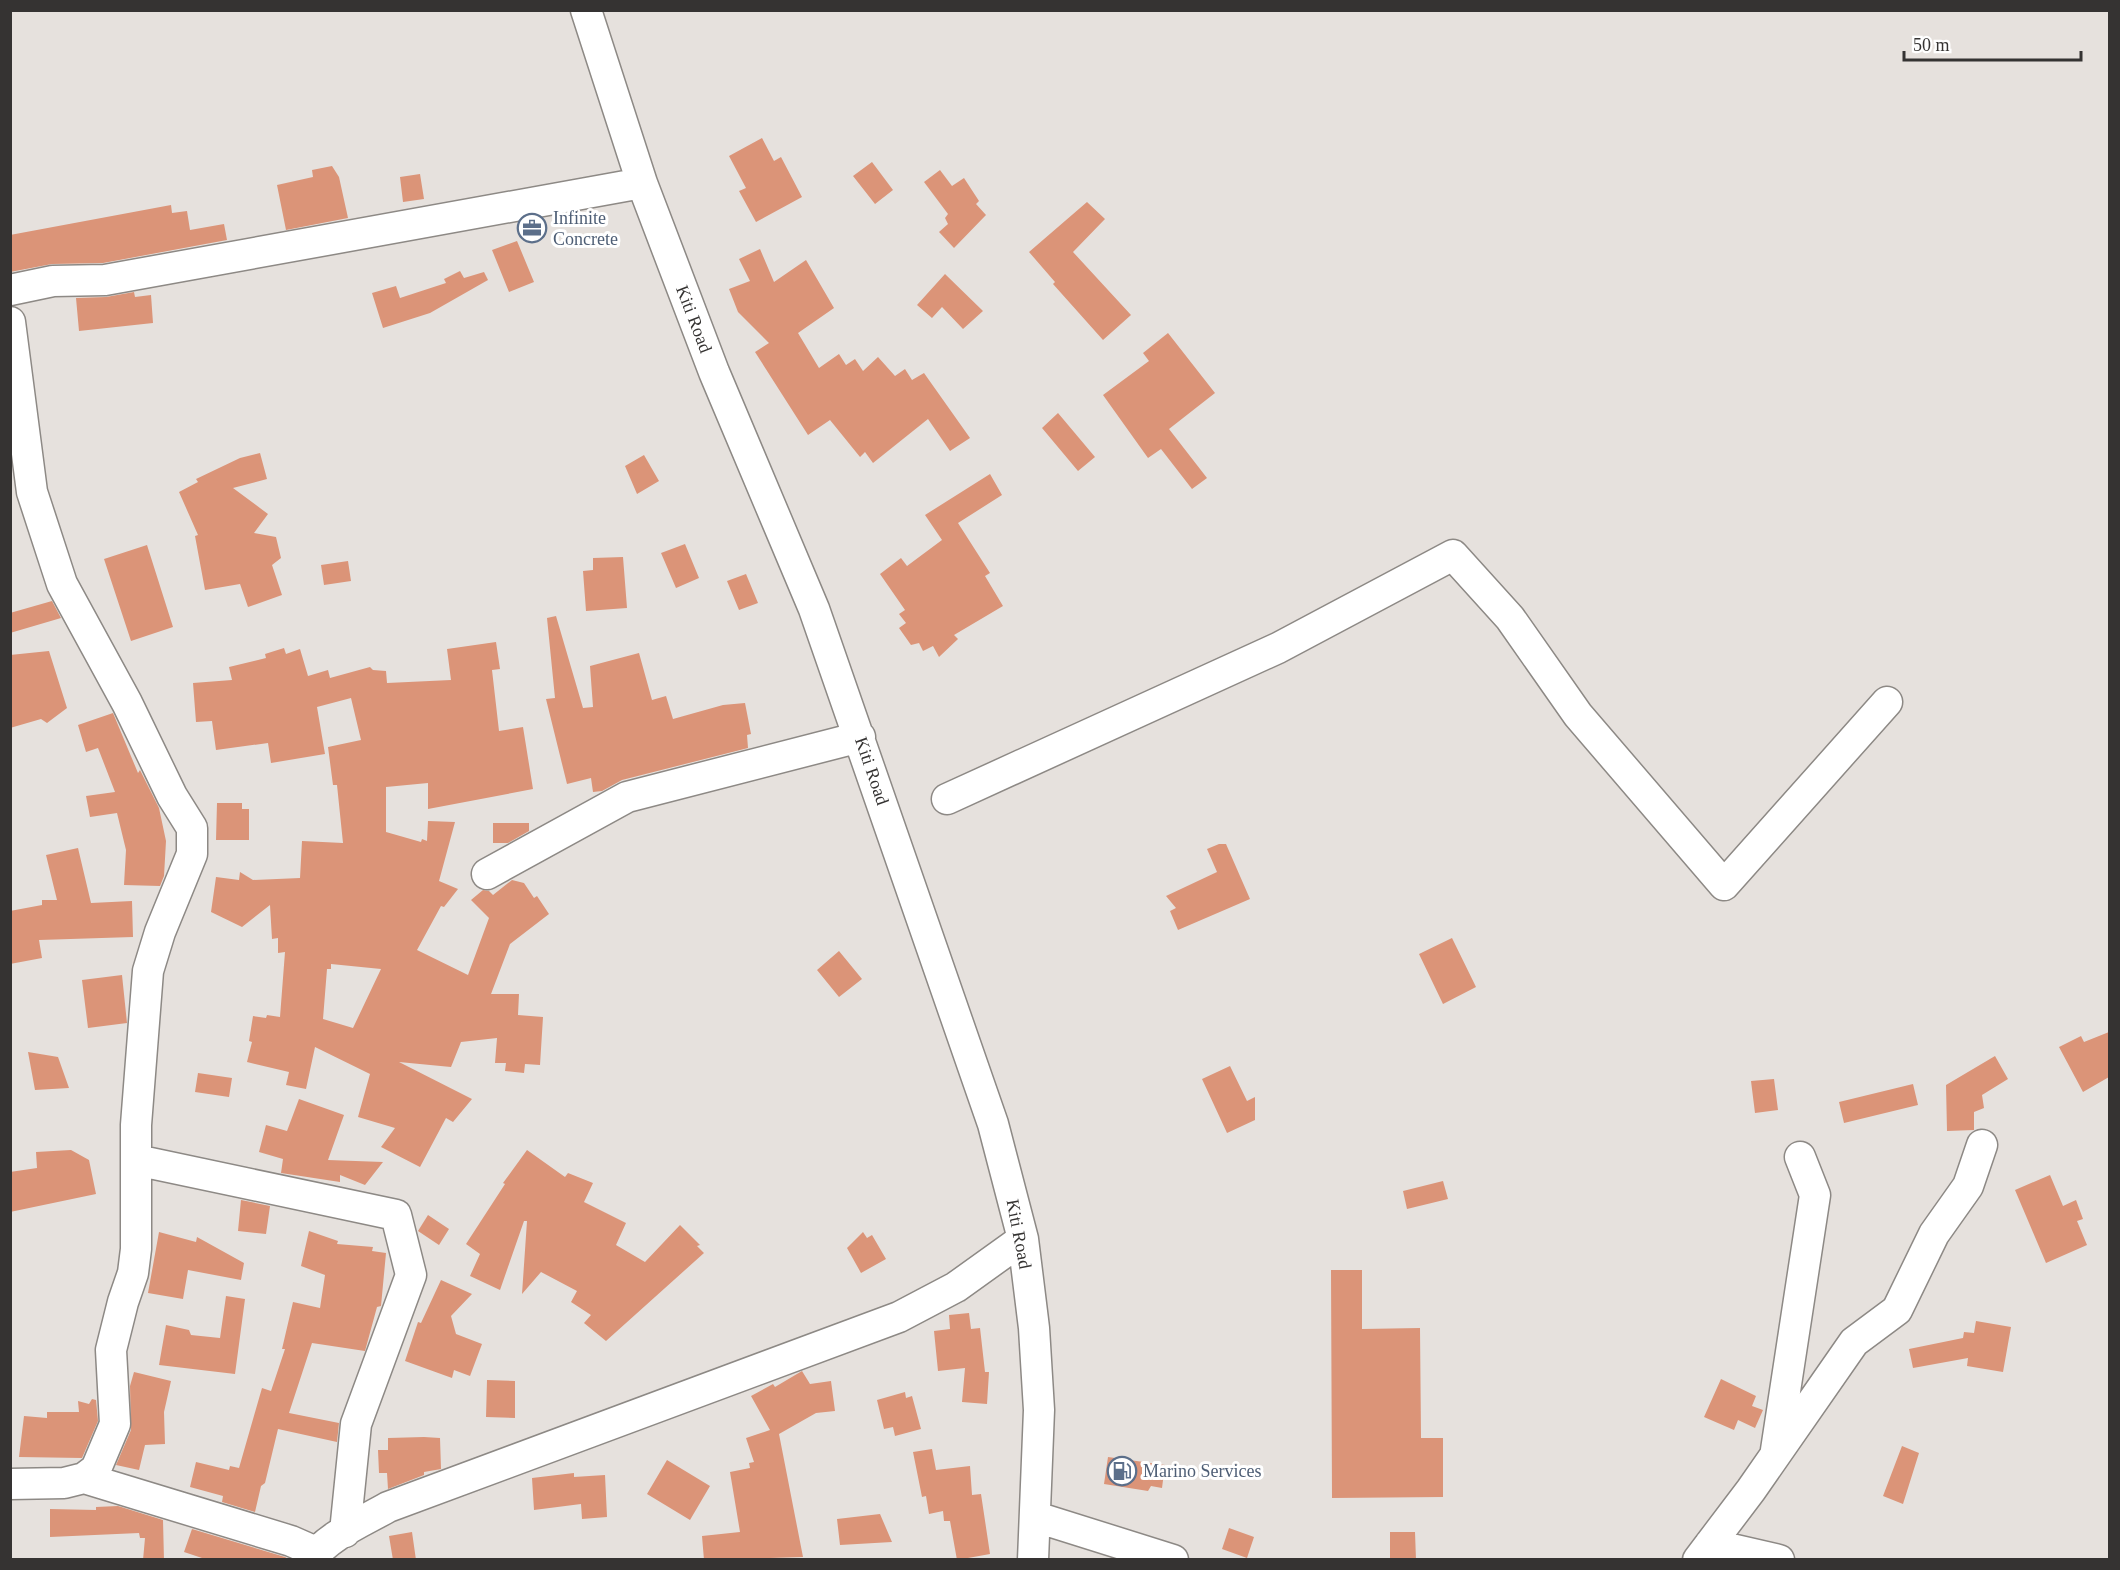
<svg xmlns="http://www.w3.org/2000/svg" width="2120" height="1570" viewBox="0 0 2120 1570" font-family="'Times New Roman',serif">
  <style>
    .building { fill: #db9478; fill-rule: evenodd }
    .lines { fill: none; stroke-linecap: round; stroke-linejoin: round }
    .minor-casing { stroke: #8d8985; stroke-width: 33 }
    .minor { stroke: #fff; stroke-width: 30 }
    .labels { text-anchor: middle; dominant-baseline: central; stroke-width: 6; stroke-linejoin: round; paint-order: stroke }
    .service-label { font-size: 18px; fill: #4e5e75; stroke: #fff; text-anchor: start }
    .street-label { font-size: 18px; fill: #353332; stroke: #fff }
  </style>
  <rect width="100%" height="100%" fill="#e6e1dd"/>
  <path class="building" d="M 762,138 L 774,161 L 781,157 L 802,197 L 756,222 L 739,191 L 746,188 L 729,156 Z
    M 872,162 L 893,190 L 875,204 L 853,176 Z
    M 332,166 L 339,177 L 348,218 L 286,230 L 277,185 L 313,177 L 312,170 Z
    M 940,170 L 952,186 L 964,178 L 979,201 L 976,204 L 986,215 L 954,248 L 939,232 L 948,224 L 945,218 L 948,214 L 924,182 Z
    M 420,174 L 424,199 L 403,202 L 400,177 Z
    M 1087,202 L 1105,219 L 1073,252 L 1131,315 L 1103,340 L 1053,284 L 1055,282 L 1029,252 Z
    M 171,205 L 172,213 L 187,211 L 190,230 L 224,224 L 227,240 L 103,263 L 52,264 L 10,272 L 10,235 Z
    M 517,241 L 534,282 L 509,292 L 492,250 Z
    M 760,249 L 774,282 L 806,260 L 834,308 L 798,333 L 819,368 L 839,354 L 846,365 L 855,359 L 863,371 L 878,357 L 895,376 L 905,369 L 912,380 L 924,373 L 970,438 L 950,451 L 928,419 L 873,463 L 865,452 L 860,457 L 830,420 L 808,435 L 755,352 L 769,343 L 738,312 L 729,289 L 750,281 L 739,259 Z
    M 460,271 L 464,278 L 484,272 L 488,280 L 430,313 L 383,328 L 372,293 L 396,286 L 400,298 L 446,283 L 444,279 Z
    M 945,274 L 983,311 L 963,329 L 942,307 L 932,318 L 917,305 Z
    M 134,292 L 135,297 L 151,295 L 153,323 L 79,331 L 76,298 L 106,297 Z
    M 1168,333 L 1215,393 L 1169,429 L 1207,478 L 1192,489 L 1161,449 L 1148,458 L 1103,395 L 1149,361 L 1143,353 Z
    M 1058,413 L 1095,457 L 1078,471 L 1042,428 Z
    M 260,453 L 267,479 L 233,488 L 268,514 L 254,533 L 276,537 L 281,558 L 272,565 L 282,595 L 248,607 L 240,584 L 205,590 L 195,536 L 198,535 L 179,492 L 198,482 L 196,479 L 240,458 Z
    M 644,455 L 659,481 L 637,494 L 625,466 Z
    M 990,474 L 1002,495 L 958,523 L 990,573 L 985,576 L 1003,606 L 954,635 L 958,639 L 939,657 L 933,646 L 923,651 L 919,643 L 911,645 L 899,628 L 906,623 L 899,614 L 905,610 L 880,574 L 901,558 L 907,566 L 942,540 L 925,515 Z
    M 685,544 L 699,578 L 676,588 L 661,553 Z
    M 147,545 L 173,627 L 131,641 L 104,559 Z
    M 623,557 L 627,608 L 586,611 L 583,571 L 593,570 L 593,558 Z
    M 348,561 L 351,581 L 324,585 L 321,565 Z
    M 746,574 L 758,603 L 739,610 L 727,581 Z
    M 52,601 L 61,618 L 10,633 L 10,613 Z
    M 556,616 L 583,708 L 593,707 L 590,666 L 639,653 L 652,700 L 666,696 L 673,719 L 723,705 L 745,703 L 751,734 L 747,735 L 748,748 L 622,780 L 602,791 L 593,792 L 591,778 L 567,784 L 546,699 L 555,698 L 547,618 Z
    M 496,642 L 500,669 L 492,670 L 499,731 L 523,727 L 533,789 L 428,809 L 428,783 L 386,787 L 386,832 L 421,842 L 422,839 L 427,841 L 428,821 L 455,822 L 439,881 L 458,889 L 444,907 L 441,906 L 417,950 L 468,975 L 489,918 L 471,900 L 483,890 L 489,891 L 493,895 L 512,880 L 524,883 L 534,898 L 537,896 L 549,914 L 510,944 L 491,994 L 519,994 L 518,1015 L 543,1017 L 540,1065 L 525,1064 L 524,1073 L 505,1071 L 506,1063 L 495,1063 L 497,1038 L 461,1042 L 451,1067 L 399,1062 L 472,1099 L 453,1122 L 446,1118 L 420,1167 L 381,1147 L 395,1128 L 358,1117 L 370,1074 L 315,1047 L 306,1089 L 286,1085 L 289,1072 L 247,1062 L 252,1042 L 249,1041 L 253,1016 L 266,1018 L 267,1015 L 280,1017 L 285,952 L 278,953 L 278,938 L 272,939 L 270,905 L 242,927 L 211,912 L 216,877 L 239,880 L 240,872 L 253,880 L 300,878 L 302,841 L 343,843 L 337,785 L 333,785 L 328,747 L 361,740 L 351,698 L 317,707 L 325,754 L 271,763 L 268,743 L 216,750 L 212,721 L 196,722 L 193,683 L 232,680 L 229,667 L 266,658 L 265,654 L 284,648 L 286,654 L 300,649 L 308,676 L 328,670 L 330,678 L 370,667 L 373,670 L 386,671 L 387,683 L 451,680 L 447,649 ZM 331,964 L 381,969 L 353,1028 L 323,1019 L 327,969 L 331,969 Z
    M 49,651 L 67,708 L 47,723 L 41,719 L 10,728 L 10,655 Z
    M 113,713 L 138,773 L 140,770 L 159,808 L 166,841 L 164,876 L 160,886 L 124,885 L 126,850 L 117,813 L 90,817 L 86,796 L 115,792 L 98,748 L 86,752 L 78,725 Z
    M 217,803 L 242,803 L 242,809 L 249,809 L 249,840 L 216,840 Z
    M 493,823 L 529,823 L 529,831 L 508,843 L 493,843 Z
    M 1219,844 L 1226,844 L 1250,899 L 1178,930 L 1170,911 L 1176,908 L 1166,896 L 1217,872 L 1207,849 Z
    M 78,848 L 91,903 L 132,901 L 133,937 L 39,940 L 42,958 L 10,964 L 10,911 L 42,905 L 42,900 L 57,900 L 46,855 Z
    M 1452,938 L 1476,987 L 1443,1004 L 1419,954 Z
    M 839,951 L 862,979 L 839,997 L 817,970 Z
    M 122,975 L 127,1023 L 88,1028 L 82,980 Z
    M 2109,1032 L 2109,1077 L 2083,1092 L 2059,1047 L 2081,1036 L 2084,1042 Z
    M 28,1052 L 58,1057 L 69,1088 L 35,1090 Z
    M 1995,1056 L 2008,1079 L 1982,1095 L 1984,1108 L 1974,1112 L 1974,1130 L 1947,1131 L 1946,1085 Z
    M 1230,1066 L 1247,1101 L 1255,1097 L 1255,1120 L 1227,1133 L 1202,1079 Z
    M 198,1073 L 232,1078 L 229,1097 L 195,1092 Z
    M 1774,1079 L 1778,1110 L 1755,1113 L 1751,1081 Z
    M 1913,1084 L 1918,1105 L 1844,1123 L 1839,1102 Z
    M 299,1099 L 344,1115 L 328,1160 L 383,1162 L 365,1185 L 340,1175 L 340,1182 L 281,1173 L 283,1159 L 259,1152 L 266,1125 L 287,1131 Z
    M 71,1150 L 89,1160 L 96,1194 L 10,1212 L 10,1172 L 37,1168 L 36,1152 Z
    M 527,1150 L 565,1177 L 568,1173 L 593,1183 L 584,1202 L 626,1223 L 616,1245 L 645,1262 L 680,1225 L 700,1245 L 697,1246 L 704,1253 L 606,1341 L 584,1323 L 591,1315 L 571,1302 L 577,1291 L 541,1272 L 522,1294 L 527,1221 L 524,1221 L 500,1290 L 470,1276 L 480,1254 L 466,1244 L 505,1184 L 503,1183 Z
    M 2050,1175 L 2063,1206 L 2076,1200 L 2083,1219 L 2077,1221 L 2087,1245 L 2046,1263 L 2015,1190 Z
    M 1443,1181 L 1448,1199 L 1407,1209 L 1403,1191 Z
    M 241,1200 L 270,1206 L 266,1234 L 238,1231 Z
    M 428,1215 L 449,1229 L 439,1245 L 418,1231 Z
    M 309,1231 L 338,1241 L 337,1244 L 373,1247 L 372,1251 L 386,1253 L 381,1306 L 377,1307 L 365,1351 L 312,1343 L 289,1413 L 339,1423 L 337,1442 L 278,1429 L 265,1483 L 261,1486 L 255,1512 L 222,1502 L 223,1496 L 190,1487 L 196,1462 L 229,1470 L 230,1466 L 239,1468 L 262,1388 L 271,1391 L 285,1349 L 282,1349 L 293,1302 L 320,1308 L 325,1275 L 301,1266 Z
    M 159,1232 L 196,1242 L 197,1237 L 244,1263 L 241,1280 L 188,1270 L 183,1299 L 148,1293 Z
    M 863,1232 L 867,1238 L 872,1235 L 886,1259 L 861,1273 L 847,1248 Z
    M 1331,1270 L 1362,1270 L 1362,1329 L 1420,1328 L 1421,1438 L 1443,1438 L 1443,1497 L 1332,1498 Z
    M 441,1280 L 472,1294 L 451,1316 L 456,1334 L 482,1344 L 470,1376 L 454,1370 L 452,1378 L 405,1361 L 418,1322 L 421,1323 Z
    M 226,1296 L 245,1299 L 235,1374 L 159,1365 L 166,1325 L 189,1330 L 191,1335 L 220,1338 Z
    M 969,1313 L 971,1329 L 980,1328 L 985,1372 L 989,1372 L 987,1404 L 962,1402 L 965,1368 L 938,1371 L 934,1331 L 950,1329 L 949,1315 Z
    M 1976,1321 L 2011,1327 L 2003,1372 L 1967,1366 L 1968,1358 L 1913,1368 L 1909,1349 L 1963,1338 L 1964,1332 L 1974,1333 Z
    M 802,1371 L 810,1384 L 831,1381 L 835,1411 L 816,1413 L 779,1434 L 803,1557 L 704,1560 L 702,1536 L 740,1532 L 730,1472 L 750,1468 L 749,1463 L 754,1462 L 746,1438 L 770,1430 L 751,1396 L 773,1384 L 775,1387 Z
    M 134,1372 L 171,1381 L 164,1412 L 165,1444 L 145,1445 L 139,1470 L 116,1465 L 131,1430 L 130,1386 Z
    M 1721,1379 L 1756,1396 L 1752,1406 L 1763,1410 L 1755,1428 L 1738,1420 L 1734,1430 L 1704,1417 Z
    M 487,1380 L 515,1381 L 515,1418 L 486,1417 Z
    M 905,1392 L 906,1398 L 912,1396 L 921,1429 L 895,1436 L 893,1427 L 884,1429 L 877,1400 Z
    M 92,1399 L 96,1400 L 98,1421 L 82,1458 L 19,1457 L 24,1416 L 47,1418 L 47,1412 L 79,1412 L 78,1401 L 89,1404 Z
    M 424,1437 L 440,1438 L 441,1469 L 424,1472 L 424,1475 L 388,1489 L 387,1473 L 379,1473 L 378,1450 L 388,1450 L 388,1438 Z
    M 1902,1446 L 1919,1453 L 1903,1504 L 1883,1496 Z
    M 932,1449 L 936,1470 L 970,1466 L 972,1495 L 981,1494 L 990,1554 L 957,1560 L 950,1521 L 944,1521 L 943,1511 L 929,1514 L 926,1496 L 922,1497 L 913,1452 Z
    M 1108,1457 L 1165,1465 L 1162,1488 L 1151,1486 L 1148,1491 L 1104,1484 Z
    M 667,1460 L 710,1486 L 690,1520 L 647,1494 Z
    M 574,1473 L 574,1477 L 605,1475 L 607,1517 L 582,1519 L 581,1504 L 534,1510 L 532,1478 Z
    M 118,1506 L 163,1520 L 164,1560 L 143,1560 L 145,1538 L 140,1538 L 139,1533 L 50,1537 L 50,1509 L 96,1510 L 96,1507 Z
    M 880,1514 L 892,1542 L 840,1545 L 837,1519 Z
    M 1229,1528 L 1254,1537 L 1247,1558 L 1222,1549 Z
    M 192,1529 L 285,1557 L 290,1560 L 208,1560 L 184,1552 Z
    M 412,1532 L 416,1560 L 393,1560 L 389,1536 Z
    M 1390,1532 L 1415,1532 L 1416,1560 L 1390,1560 Z"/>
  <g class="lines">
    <g class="minor-casing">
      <path id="minor" d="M 586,10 L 642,183 L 714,372 L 814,609 L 993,1124 L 1023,1239 L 1034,1328 L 1039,1410 L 1033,1560
        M 10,290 L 53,281 L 105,280 L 642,183
        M 10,322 L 32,492 L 62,584 L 127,703 L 172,796 L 192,828 L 192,854 L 160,932 L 148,971 L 136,1125 L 136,1249 L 133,1273 L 123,1302 L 111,1350 L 115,1424 L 96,1469 L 84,1478 L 64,1483 L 10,1484
        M 947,799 L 1278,648 L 1453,555 L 1510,618 L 1578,715 L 1724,885 L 1887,702
        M 487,874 L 627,797 L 860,737
        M 136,1160 L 396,1215 L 411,1275 L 356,1424 L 345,1532
        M 1776,1450 L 1815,1195 L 1800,1157
        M 84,1478 L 291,1541 L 316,1552
        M 1036,1517 L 1173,1560
        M 1710,1544 L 1779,1560
        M 311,1560 C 327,1536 364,1521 388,1507 L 899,1317 L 956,1287 L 1023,1239
        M 1698,1560 L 1751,1490 L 1854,1342 L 1897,1310 L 1934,1234 L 1968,1186 L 1982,1145"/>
    </g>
    <use href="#minor" class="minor"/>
  </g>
  <defs>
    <g id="office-ring" transform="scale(1.5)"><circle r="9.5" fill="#fff" stroke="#5c6f8a" stroke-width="1.5"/><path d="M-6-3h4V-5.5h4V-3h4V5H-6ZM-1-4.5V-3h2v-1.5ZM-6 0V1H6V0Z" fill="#5c6f8a"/></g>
    <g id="fuel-ring" transform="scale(1.5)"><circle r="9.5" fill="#fff" stroke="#5c6f8a" stroke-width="1.5"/><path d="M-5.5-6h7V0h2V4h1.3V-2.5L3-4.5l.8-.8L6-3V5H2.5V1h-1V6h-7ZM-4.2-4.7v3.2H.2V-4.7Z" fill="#5c6f8a"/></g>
  </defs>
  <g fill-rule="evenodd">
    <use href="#office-ring" x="532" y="228"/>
    <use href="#fuel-ring" x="1122" y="1471"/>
  </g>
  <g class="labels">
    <g class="service-label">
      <text x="553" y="218">Infinite<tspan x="553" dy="21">Concrete</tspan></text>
      <text x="1143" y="1471">Marino Services</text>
    </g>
    <g class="street-label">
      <text transform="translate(694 319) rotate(69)">Kiti Road</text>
      <text transform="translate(872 771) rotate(71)">Kiti Road</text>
      <text transform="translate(1019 1234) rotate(79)">Kiti Road</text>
    </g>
  </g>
  <rect width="2120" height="1570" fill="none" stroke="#353332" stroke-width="24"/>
  <path d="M1904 51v9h177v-9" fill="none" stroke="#353332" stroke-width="3"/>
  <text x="1913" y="51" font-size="18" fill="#353332" stroke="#ffffff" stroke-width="4.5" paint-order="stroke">50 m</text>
</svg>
